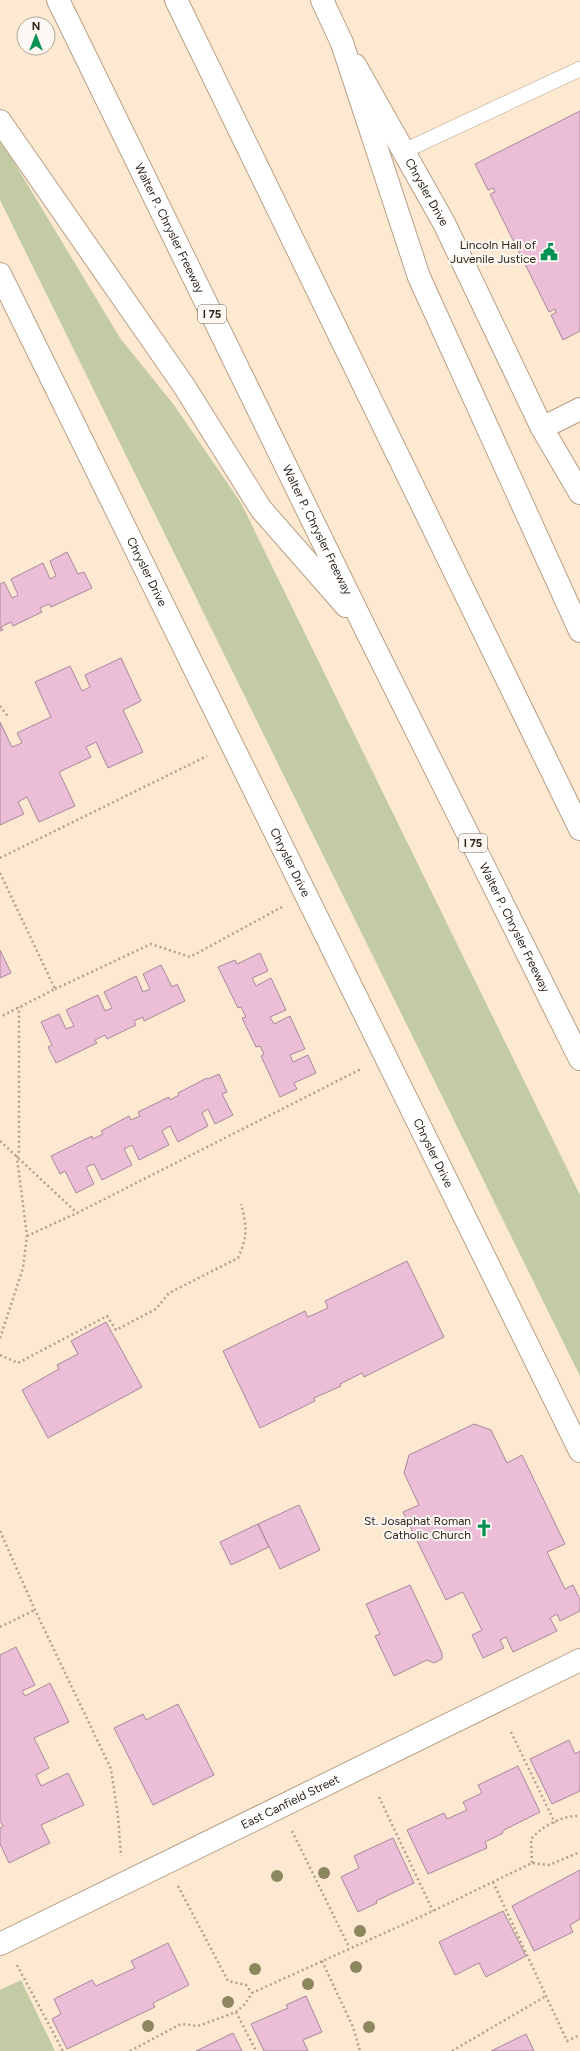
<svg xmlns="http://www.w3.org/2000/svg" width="580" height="2051" viewBox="0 0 580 2051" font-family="Figtree,sans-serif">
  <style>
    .green { fill: #c2cba3 }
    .building { fill: #ecbdd7; stroke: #a8889a }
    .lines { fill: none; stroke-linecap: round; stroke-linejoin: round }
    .service-casing { stroke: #b79f85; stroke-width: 16 }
    .minor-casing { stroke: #b79f85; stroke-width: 24 }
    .tertiary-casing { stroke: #b79f85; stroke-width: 24 }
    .primary-casing { stroke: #b79f85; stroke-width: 24 }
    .motorway-casing { stroke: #b79f85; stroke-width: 24 }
    .path { stroke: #b0a08e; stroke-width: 2.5; stroke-dasharray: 2 3; stroke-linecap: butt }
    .service { stroke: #fff; stroke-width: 15 }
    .minor { stroke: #fff; stroke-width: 22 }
    .tertiary { stroke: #fff; stroke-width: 22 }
    .primary { stroke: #fff; stroke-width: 22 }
    .motorway { stroke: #fff; stroke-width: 22 }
    .tree { fill: #8c875e }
    .labels { text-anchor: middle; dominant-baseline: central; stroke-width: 4; stroke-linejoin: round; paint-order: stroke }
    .shield { fill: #fdf8f3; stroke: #6c645c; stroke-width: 1 }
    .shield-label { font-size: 11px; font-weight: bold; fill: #2e251b }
    .street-label { font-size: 12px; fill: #2e251b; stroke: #fdf8f3 }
    .poi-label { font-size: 12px; fill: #2e251b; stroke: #fdf8f3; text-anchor: end }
  </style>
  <rect width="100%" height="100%" fill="#fde8d2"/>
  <path class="green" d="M 0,139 L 120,338 L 174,405 L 241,503 L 580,1195 L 580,1376 L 0,200 Z
    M 21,1980 L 55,2051 L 0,2051 L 0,1990 Z"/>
  <path class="building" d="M 580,111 L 580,331 L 563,340 L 551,315 L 556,313 L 555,309 L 549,312 L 490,194 L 495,192 L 493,188 L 488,190 L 475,164 Z
    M 67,552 L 78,574 L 84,572 L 92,588 L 51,607 L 49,604 L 40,608 L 42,612 L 13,626 L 11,622 L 1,627 L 3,630 L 0,631 L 0,584 L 4,582 L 12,598 L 18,595 L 11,579 L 43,563 L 50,579 L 56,576 L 50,561 Z
    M 121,658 L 141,701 L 123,710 L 143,752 L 108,768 L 96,742 L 86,747 L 91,757 L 59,772 L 75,806 L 39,822 L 27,797 L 18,802 L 24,814 L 0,825 L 0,722 L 12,747 L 22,743 L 17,733 L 51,717 L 35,682 L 70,666 L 82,691 L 90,687 L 85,675 Z
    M 0,950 L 11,973 L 0,978 Z
    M 260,953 L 268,971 L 252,978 L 256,986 L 271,978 L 286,1010 L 270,1017 L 274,1024 L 290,1016 L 305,1049 L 290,1055 L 293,1062 L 308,1055 L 316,1073 L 294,1083 L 297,1089 L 280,1097 L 261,1056 L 264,1054 L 260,1046 L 256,1047 L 242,1018 L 246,1017 L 241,1007 L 238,1008 L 218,967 L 235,960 L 237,964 Z
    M 161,965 L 172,987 L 177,984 L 185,1001 L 144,1021 L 143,1017 L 134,1021 L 136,1025 L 107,1039 L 105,1035 L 95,1040 L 97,1043 L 56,1063 L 48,1047 L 52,1045 L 41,1022 L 59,1014 L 66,1029 L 74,1026 L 66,1010 L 98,995 L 105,1011 L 112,1008 L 104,992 L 136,976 L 143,992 L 150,989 L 143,974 Z
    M 219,1074 L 227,1092 L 222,1094 L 233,1115 L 215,1124 L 208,1109 L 202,1113 L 208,1126 L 178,1142 L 170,1126 L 162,1131 L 169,1145 L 139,1160 L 132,1145 L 124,1149 L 132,1165 L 102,1180 L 94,1164 L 86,1167 L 94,1184 L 76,1193 L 65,1171 L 60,1174 L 51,1156 L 92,1136 L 93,1139 L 103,1134 L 101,1131 L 129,1116 L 131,1120 L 140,1116 L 138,1112 L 169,1097 L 170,1100 L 179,1095 L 178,1093 L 207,1078 L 208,1079 Z
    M 407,1261 L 444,1337 L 364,1377 L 362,1373 L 340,1384 L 341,1386 L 314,1398 L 315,1401 L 260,1428 L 223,1351 L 305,1311 L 308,1317 L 328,1308 L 325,1301 Z
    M 106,1322 L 142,1387 L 48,1438 L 22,1390 L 59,1369 L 57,1365 L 78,1354 L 71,1341 Z
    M 474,1424 L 491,1430 L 507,1463 L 522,1455 L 565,1544 L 547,1552 L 565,1589 L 573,1585 L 580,1600 L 580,1611 L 560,1621 L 557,1614 L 550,1618 L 557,1631 L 513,1652 L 506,1637 L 500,1640 L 504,1648 L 483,1658 L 472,1635 L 482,1630 L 463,1592 L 446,1600 L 403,1512 L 419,1505 L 404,1473 L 409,1455 Z
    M 299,1505 L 320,1550 L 280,1569 L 258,1524 Z
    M 258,1524 L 269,1547 L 231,1565 L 220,1542 Z
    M 410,1585 L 442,1653 L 442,1659 L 434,1663 L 427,1660 L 394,1676 L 375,1636 L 380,1634 L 366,1604 Z
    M 16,1647 L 35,1685 L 22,1691 L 25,1696 L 50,1683 L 69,1722 L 34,1738 L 49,1768 L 36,1775 L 41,1786 L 68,1773 L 84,1805 L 41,1825 L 50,1843 L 9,1863 L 0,1844 L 0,1828 L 3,1826 L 0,1821 L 0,1655 Z
    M 178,1704 L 214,1775 L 153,1805 L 114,1728 L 143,1714 L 146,1720 Z
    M 569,1740 L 575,1754 L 580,1751 L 580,1791 L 552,1804 L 530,1759 Z
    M 518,1766 L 540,1812 L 502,1831 L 503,1833 L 485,1842 L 487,1848 L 428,1874 L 407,1830 L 444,1813 L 447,1819 L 467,1810 L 463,1802 L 482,1793 L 478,1785 Z
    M 393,1838 L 414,1883 L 376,1901 L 377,1903 L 358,1912 L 341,1877 L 359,1868 L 354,1856 Z
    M 580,1870 L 580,1919 L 570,1925 L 573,1932 L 534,1951 L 512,1906 Z
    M 503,1911 L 526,1956 L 486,1977 L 479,1963 L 455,1975 L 439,1942 Z
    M 168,1943 L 189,1985 L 153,2003 L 155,2007 L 67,2049 L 52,2019 L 61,2014 L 54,1999 L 92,1980 L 96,1986 L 135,1968 L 131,1961 Z
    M 306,1996 L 322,2032 L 303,2040 L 308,2051 L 264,2051 L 251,2024 L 288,2008 L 286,2005 Z
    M 233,2033 L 242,2051 L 196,2051 Z
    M 526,2034 L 534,2051 L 491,2051 Z"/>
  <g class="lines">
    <g class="service-casing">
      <path id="service" d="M 404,151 L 580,69"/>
    </g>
    <g class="minor-casing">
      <g id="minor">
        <path d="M 542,428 L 580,409"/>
        <path id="s1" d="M 0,1944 L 580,1660"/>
      </g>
    </g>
    <g class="tertiary-casing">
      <g id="tertiary">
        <path id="s2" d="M 355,65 L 444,223 L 542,428 L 580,493"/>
        <path id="s3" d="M 0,274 L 580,1451"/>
      </g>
    </g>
    <g class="primary-casing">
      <path id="primary" d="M 322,0 L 342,43"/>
    </g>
    <g class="motorway-casing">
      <g id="motorway">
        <path id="s4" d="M 58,0 L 365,628 L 580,1059"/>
        <path d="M 176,0 L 580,829"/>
        <path d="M 342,43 L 419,277 L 580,631"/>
        <path d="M 0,121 L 184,386 L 261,509 L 346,606"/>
      </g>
    </g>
    <path class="path" d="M 0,706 L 9,718
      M 0,858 L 207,756
      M 0,873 L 55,989 L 0,1017
      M 55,989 L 151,944 L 190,957 L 282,907
      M 0,1141 L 77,1213
      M 27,1236 L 77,1213 L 361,1069
      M 0,1338 L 23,1268 L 27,1236 L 17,1158 L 19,1151 L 19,1007
      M 0,1355 L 18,1363 L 107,1316 L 116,1330 L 156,1309 L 169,1293 L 238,1258 C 248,1236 247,1227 241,1204
      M 0,1531 L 35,1610 L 111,1769 L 118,1816 L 121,1856
      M 0,1627 L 35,1610
      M 511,1732 L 555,1823
      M 379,1797 L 433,1911
      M 292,1831 L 349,1947
      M 532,1863 L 531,1839 C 542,1826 563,1815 580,1816
      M 493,1882 L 567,2041 L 580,2035
      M 178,1886 L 228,1981 L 246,1985 L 252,1993
      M 322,1961 L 353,2027 L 360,2051
      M 17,1965 L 63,2051
      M 236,2012 L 256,2051
      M 130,2051 L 181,2024 L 198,2026 L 236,2012 L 245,2004 L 252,1993 L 433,1911 L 532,1863 L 549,1865 L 580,1852
      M 452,2051 L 546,1996"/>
    <use href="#service" class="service"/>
    <use href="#minor" class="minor"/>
    <use href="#tertiary" class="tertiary"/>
    <use href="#primary" class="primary"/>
    <use href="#motorway" class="motorway"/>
  </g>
  <g class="tree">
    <circle cx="324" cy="1873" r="6"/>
    <circle cx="277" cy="1876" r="6"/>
    <circle cx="360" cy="1931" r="6"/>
    <circle cx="356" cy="1967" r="6"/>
    <circle cx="255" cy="1969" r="6"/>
    <circle cx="308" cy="1984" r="6"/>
    <circle cx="228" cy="2002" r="6"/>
    <circle cx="148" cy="2026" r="6"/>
    <circle cx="369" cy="2027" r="6"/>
  </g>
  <defs>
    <g id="civic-bare" transform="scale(1.38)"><path d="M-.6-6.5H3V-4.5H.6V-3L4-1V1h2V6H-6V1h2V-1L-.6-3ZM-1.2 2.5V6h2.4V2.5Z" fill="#039151" stroke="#fdf8f3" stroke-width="2.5" paint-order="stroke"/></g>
    <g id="church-bare" transform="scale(1.38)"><path d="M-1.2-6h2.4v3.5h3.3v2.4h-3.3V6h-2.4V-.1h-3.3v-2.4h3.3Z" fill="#039151" stroke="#fdf8f3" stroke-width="2.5" paint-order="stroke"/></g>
  </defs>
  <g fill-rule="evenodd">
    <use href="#civic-bare" x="549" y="252"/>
    <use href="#church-bare" x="484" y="1528"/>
  </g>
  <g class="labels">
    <g class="shield">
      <rect x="198" y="305" width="28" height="18" rx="3"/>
      <rect x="459" y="834" width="28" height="18" rx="3"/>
    </g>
    <g class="shield-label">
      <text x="212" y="314">I 75</text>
      <text x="473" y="843">I 75</text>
    </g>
    <g class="street-label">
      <text stroke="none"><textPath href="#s2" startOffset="146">Chrysler Drive</textPath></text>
      <text stroke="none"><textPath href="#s4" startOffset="254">Walter P. Chrysler Freeway</textPath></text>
      <text stroke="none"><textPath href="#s4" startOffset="590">Walter P. Chrysler Freeway</textPath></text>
      <text stroke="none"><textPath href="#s3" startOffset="332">Chrysler Drive</textPath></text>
      <text stroke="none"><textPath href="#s3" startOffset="656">Chrysler Drive</textPath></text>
      <text stroke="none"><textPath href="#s4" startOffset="1034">Walter P. Chrysler Freeway</textPath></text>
      <text stroke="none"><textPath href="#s3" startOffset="980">Chrysler Drive</textPath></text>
      <text stroke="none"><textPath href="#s1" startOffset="323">East Canfield Street</textPath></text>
    </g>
    <g class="poi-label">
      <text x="536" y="245">Lincoln Hall of<tspan x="536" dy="14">Juvenile Justice</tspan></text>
      <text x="471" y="1521">St. Josaphat Roman<tspan x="471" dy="14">Catholic Church</tspan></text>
    </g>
  </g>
  <g transform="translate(36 36)"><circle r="19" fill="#fdf8f3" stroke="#aaa49d"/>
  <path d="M0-3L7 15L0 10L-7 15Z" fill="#039151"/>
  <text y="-6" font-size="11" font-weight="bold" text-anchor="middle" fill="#2e251b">N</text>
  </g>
</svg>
